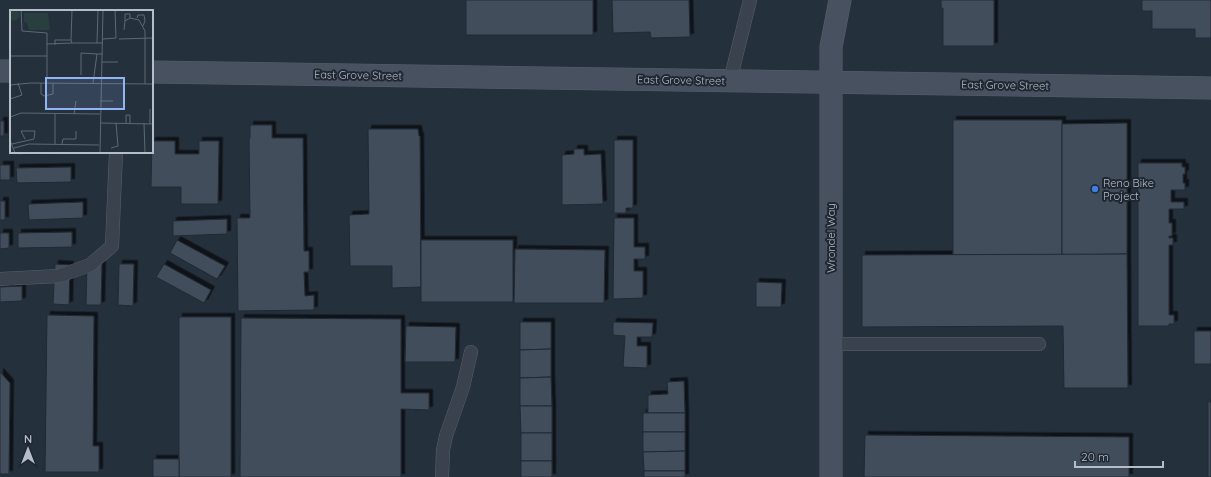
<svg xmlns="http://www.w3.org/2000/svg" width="1211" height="477" font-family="Quicksand,sans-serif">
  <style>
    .building { fill: #424e5c; stroke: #202934; filter: url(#shadow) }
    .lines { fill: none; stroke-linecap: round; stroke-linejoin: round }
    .lane-casing { stroke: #57606b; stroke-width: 14 }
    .secondary-casing { stroke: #57606b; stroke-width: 23 }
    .lane { stroke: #39424d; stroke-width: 13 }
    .secondary { stroke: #475160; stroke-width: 22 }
    .shop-dot { fill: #3f7fe0; stroke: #1e2732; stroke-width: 1.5 }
    .labels { text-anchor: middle; stroke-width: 4; stroke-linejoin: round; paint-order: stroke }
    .street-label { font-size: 11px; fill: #b5bdc8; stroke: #1e2732 }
    .poi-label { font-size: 11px; fill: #b5bdc8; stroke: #1e2732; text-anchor: start }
    .inset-road { fill: none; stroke: #5f6875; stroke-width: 1 }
    .view { fill: #8fb6f3; fill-opacity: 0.15; stroke: #8fb6f3; stroke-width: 2 }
    .inset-edge { fill: none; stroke: #b5bdc8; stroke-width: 2 }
  </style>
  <defs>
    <filter id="shadow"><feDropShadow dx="3.5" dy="-3.5" stdDeviation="0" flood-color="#0009"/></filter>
  </defs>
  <rect width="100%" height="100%" fill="#25303d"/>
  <g class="building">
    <rect x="466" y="0" width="127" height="35"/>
    <polygon points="612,0 689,0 690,37 651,38 650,32 613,33"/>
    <polygon points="941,0 994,0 994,46 943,46 943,8 941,8"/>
    <polygon points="1142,0 1211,0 1211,38 1195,38 1195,29 1152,29 1152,11 1142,11"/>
    <rect x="953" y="120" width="109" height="135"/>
    <rect x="0" y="121" width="4" height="15"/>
    <polygon points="1127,123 1127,254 1062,255 1062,124"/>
    <polygon points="250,125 272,125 272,138 303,138 304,251 309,251 309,272 304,272 305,296 314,295 314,310 238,311 237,218 250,218 249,138 250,138"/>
    <polygon points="368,129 418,129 419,136 420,136 421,287 392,288 392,266 350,266 349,215 369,214"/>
    <polygon points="614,140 633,140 633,208 626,208 626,213 614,213"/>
    <polygon points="152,141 175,141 175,154 199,154 199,141 219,141 218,204 181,204 181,187 151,187"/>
    <polygon points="574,149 584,149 584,155 601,154 603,204 562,205 562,155 574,154"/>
    <polygon points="17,152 71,152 71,153 17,155"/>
    <polygon points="1138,163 1182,163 1182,167 1185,167 1185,174 1183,174 1183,183 1185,183 1185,190 1171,190 1171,202 1184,202 1184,209 1169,209 1169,223 1172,223 1172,236 1169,236 1169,238 1173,238 1173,245 1169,245 1169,315 1174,315 1174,324 1169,324 1169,326 1138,326"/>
    <rect x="0" y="165" width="10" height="15"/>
    <polygon points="71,167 71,182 17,183 16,168"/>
    <rect x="0" y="201" width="5" height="19"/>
    <polygon points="83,202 83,218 29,220 28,204"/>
    <polygon points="614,218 634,218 634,247 645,247 645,259 634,259 634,271 643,271 643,298 613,299"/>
    <polygon points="227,219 227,234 173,236 173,221"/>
    <polygon points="72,232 72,247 18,248 18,233"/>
    <polygon points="0,233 9,233 9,248 0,249"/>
    <polygon points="177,240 225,266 217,279 170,253"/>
    <rect x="421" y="240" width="92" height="62"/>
    <polygon points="515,249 605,250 604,303 514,303"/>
    <polygon points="1127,254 1128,388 1064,388 1063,326 862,327 862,255"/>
    <polygon points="87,263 102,264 101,305 86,305"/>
    <polygon points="55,264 70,265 69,305 53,304"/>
    <polygon points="119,264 134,264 133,306 118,305"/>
    <polygon points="164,264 211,290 204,303 156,277"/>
    <polygon points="756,282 782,283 781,307 756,307"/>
    <polygon points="22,286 22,301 0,302 0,287"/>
    <polygon points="47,315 94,316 93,446 99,446 99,472 45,472"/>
    <rect x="179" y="317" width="52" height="160"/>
    <polygon points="241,318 401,319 401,393 429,393 429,410 401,409 401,477 240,477"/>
    <polygon points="520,322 551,322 551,349 520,350"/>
    <polygon points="613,322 653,323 652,337 637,337 637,346 647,346 647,368 623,367 625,336 613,335"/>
    <polygon points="406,326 456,327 455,362 405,362"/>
    <rect x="1194" y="331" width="17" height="33"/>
    <polygon points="551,349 551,377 520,378 520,350"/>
    <polygon points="0,372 10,383 9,474 0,474"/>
    <polygon points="551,377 552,406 520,406 520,378"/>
    <polygon points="684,381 685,413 648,413 648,395 668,394 667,382"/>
    <rect x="1208" y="402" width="3" height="75"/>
    <polygon points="520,406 552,406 552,433 521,433"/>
    <rect x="643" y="413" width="42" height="19"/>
    <polygon points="643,432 685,432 685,451 643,452"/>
    <rect x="521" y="433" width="31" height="28"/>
    <polygon points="865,435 1129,437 1129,477 864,477"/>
    <polygon points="685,451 685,471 644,471 643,452"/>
    <rect x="153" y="459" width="26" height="18"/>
    <rect x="521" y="461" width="31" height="16"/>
    <rect x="644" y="471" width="41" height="6"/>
  </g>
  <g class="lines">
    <defs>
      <g id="lane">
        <polyline points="730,81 750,0"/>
        <polyline points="0,279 59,276 90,265 112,246 116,152"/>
        <polyline points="831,344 1039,344"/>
        <polyline points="442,477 443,450 446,436 463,387 471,352"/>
      </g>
      <g id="secondary">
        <polyline points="0,71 11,71"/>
        <polyline points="152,72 1211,88"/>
        <polyline points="831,477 831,47 840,0"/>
      </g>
    </defs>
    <use href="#lane" class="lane-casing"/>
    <use href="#secondary" class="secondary-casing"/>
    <use href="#lane" class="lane"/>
    <use href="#secondary" class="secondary"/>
  </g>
  <circle class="shop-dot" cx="1095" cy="189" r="4"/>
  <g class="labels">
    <g class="street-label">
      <text transform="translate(358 75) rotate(1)" y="4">East Grove Street</text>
      <text transform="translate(681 80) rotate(1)" y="4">East Grove Street</text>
      <text transform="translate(1005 85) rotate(1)" y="4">East Grove Street</text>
      <text transform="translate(831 238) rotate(-90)" y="4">Wrondel Way</text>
    </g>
    <g class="poi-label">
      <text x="1103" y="187">Reno Bike<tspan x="1103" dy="13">Project</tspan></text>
    </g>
  </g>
  <g transform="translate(10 10)">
    <rect width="143" height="143" fill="#25303d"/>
    <path d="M-1.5 5a5.5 5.5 0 1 1 11 0a5.5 5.5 0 1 1-11 0ZM14 3H38L40 20H19L17 13 14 12Z" fill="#283e3f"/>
    <path class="inset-road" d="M11 0 12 21 37 23V67M11 0H36M120 8 129 10 135 21V74M127 8 128 5H134L135 11 133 16M115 11V4H120V8M114 20 115 11 120 8M93 29 106 28 105 0M109 29 143 28M61 30 62 33H93M87 33 88 0M37 34 62 33M45 35V30H61L62 0M0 46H37M92 52H108M71 65V43L87 44M31 73V84L34 86 43 84V73M83 73 87 44H93M0 75 21 73 143 74M0 89 12 85 8 73M90 91H103M45 104V134M64 104 66 91M0 107 11 103 90 104M90 113 143 114M116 113V105H120V113M134 113 135 143M140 114V99M0 130 5 143M2 134 24 129 25 121H11L15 129M52 134 53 129H66V121M4 138 19 134 89 135M101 138 108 136 106 113M90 143 93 0"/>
    <path class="view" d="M36 68H114V99H36Z"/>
    <rect width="143" height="143" class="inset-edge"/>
  </g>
  <g transform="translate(28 449)" stroke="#1e2732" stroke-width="3" paint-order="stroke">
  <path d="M0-3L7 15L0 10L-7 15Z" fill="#b5bdc8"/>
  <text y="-6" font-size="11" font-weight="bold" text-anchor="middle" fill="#b5bdc8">N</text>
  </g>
  <path d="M1075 461v6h88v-6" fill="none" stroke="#b5bdc8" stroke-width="2"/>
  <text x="1081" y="461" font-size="12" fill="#b5bdc8" stroke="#1e2732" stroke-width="3" paint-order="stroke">20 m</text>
</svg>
